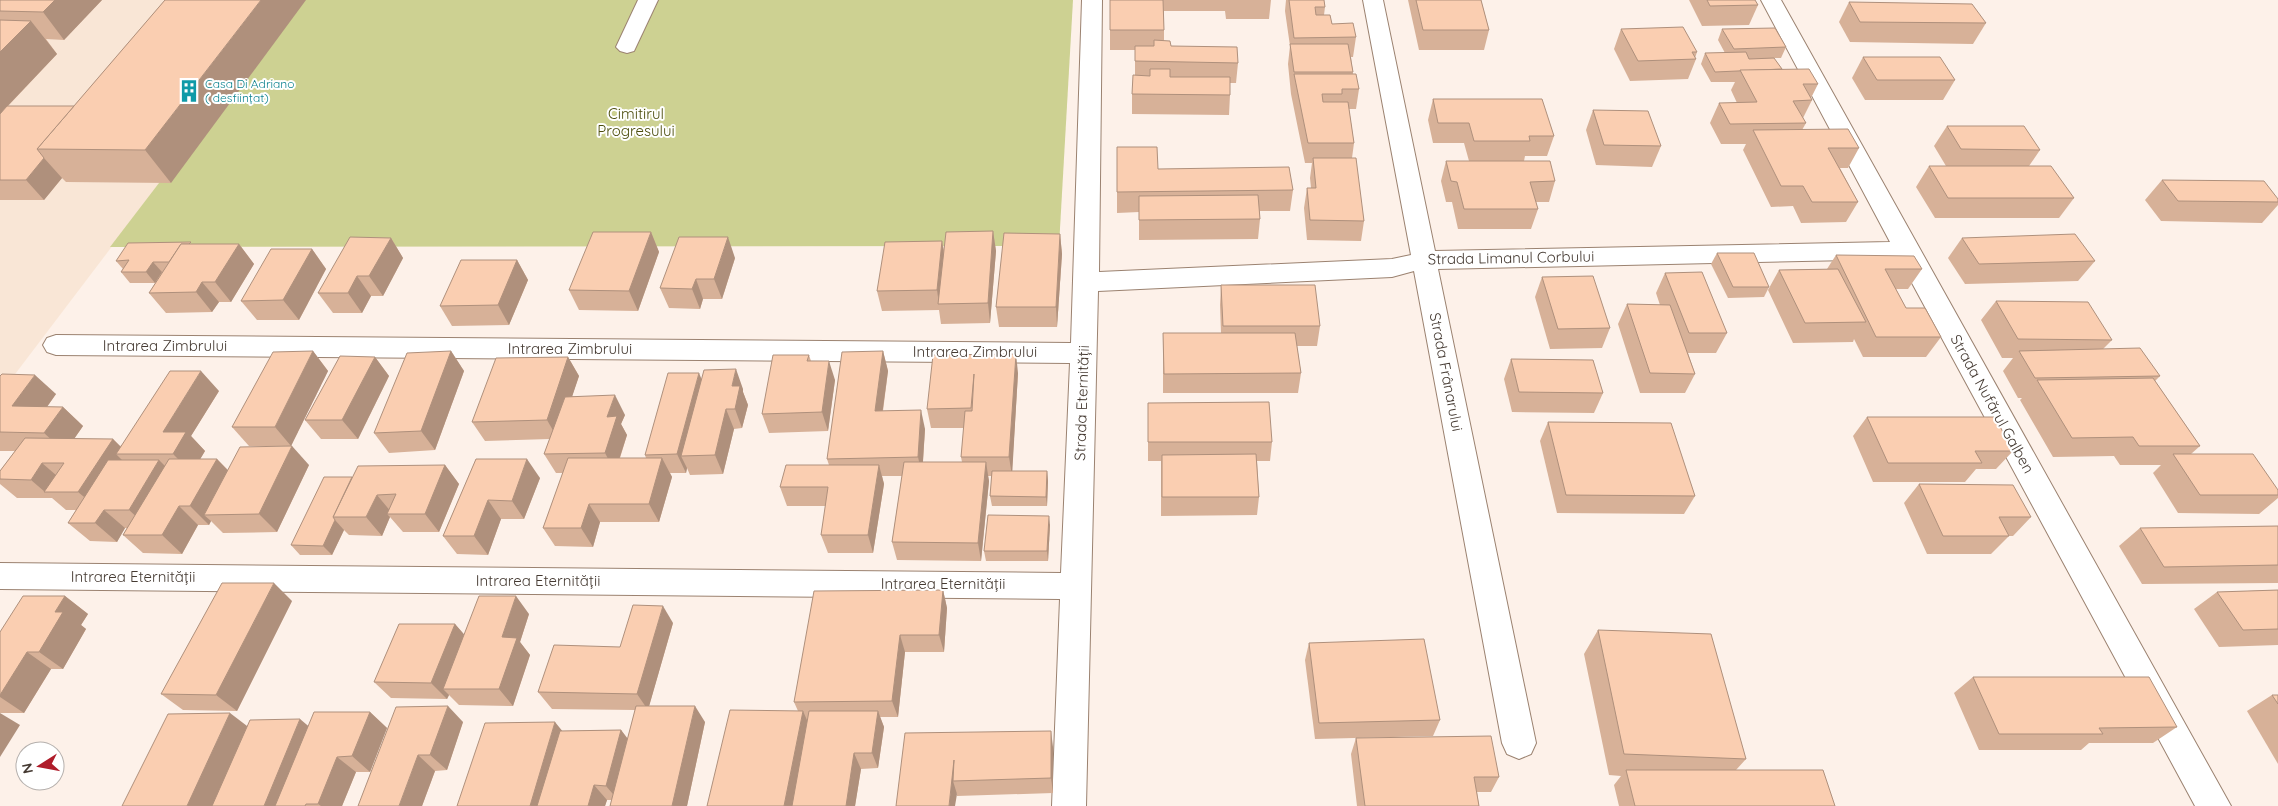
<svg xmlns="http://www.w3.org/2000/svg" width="2278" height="806" font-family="Quicksand,sans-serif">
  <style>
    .industrial { fill: #f9e6d6 }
    .green { fill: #cdd192 }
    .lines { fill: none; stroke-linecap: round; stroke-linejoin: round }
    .minor-casing { stroke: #9b8270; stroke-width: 2 }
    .minor { fill: #fff; fill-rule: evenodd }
    .wall { fill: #d7b198 }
    .shaded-wall { fill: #af907c }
    .building { fill: #faceb1; stroke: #af907c }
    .labels { text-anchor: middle; stroke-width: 4; stroke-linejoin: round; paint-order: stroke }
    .far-culture-label { font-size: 12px; fill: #0d838f; stroke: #fff; text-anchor: start }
    .park-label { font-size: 15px; fill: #4c4d0d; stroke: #fff }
    .street-label { font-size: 15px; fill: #453a32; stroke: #fff }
  </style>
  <rect width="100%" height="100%" fill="#fdf1e9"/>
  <polygon class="industrial" points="0,0 299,0 0,394"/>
  <polygon class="green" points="299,0 1073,0 1059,246 110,247"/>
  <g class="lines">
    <defs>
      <g id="minor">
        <polygon points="638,0 658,0 634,51 627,53 620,51 616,47"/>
        <polygon points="1082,0 1102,0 1099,272 1392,259 1411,255 1363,0 1383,0 1435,251 1890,242 1761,0 1781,0 2231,806 2195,806 1899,259 1438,269 1536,743 1531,754 1519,759 1507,754 1502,743 1414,271 1392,277 1098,291 1086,806 1052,806 1060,599 0,589 0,563 1061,573 1070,363 56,355 47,352 43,345 47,338 56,335 1071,343"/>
      </g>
    </defs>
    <use href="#minor" class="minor-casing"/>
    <use href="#minor" class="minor"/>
  </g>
  <g class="wall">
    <polygon points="0,0 102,0 64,40 46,39 57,54 8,106 74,106 165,0 171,183 66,182 62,178 44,200 0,200"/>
    <polygon points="1110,0 1271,0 1269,19 1226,19 1225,11 1164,11 1164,41 1171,46 1238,63 1236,83 1230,83 1230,95 1229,115 1132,114 1132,94 1135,75 1135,50 1110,50"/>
    <polygon points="1286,0 1324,0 1325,7 1324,15 1332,24 1356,37 1353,57 1351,57 1353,74 1359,89 1356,109 1349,109 1354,143 1352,158 1364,221 1361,241 1307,240 1304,208 1307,188 1311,188 1310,178 1312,163 1305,163 1291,94 1288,64 1290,46 1285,11"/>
    <polygon points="1408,0 1481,0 1489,30 1484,50 1419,50"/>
    <polygon points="1689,0 1755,0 1758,5 1749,25 1702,26"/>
    <polygon points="1849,2 1986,23 1973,44 1850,42 1839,22"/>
    <polygon points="1621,29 1697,52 1695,58 1696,59 1688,79 1630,81 1614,49"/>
    <polygon points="1722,29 1786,47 1781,58 1774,58 1782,69 1818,84 1811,98 1812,100 1803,118 1806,123 1802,130 1859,148 1848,168 1840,168 1858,202 1846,222 1801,223 1793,206 1771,207 1743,150 1746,144 1721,144 1710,123 1719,103 1737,103 1731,90 1735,82 1711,82 1701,64 1705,53 1725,53 1718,40"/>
    <polygon points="1863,57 1955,80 1943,100 1865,100 1852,78"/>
    <polygon points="1433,99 1554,136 1547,156 1525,156 1524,161 1469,161 1464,143 1433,143 1428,120"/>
    <polygon points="1593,110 1661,146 1652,167 1596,165 1586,130"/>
    <polygon points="1947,126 2040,150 2029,166 2074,198 2059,218 1935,218 1916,187 1929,166 1946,166 1934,146"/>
    <polygon points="1117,147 1158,169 1293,190 1290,211 1260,211 1260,219 1258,239 1139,240 1139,212 1117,213"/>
    <polygon points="1446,161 1555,181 1549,202 1536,202 1538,209 1531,229 1458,229 1452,202 1446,202 1441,181"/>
    <polygon points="2162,180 2278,199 2278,205 2262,223 2161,221 2145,200"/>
    <polygon points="993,231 996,251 990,323 941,324 939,310 882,311 877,291 942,241 944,250"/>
    <polygon points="651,232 659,252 638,311 579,310 569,290"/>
    <polygon points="1060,234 1062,254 1057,327 999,327 996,307"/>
    <polygon points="391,238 403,258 383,296 371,296 362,313 333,313 318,293"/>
    <polygon points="1962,238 2095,261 2078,281 1965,284 1948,258"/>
    <polygon points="193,244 239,244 254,264 231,302 219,302 212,312 166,313 149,293 162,272 155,283 130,283 121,272 123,269 116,261"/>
    <polygon points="312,249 326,269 299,320 257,320 241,301"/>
    <polygon points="1717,253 1769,287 1764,297 1728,298 1711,264"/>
    <polygon points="1836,255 1922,269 1908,289 1896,289 1906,308 1941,337 1926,357 1863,357 1854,339 1853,342 1793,343 1768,290 1779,270 1827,269"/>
    <polygon points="735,258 722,299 703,299 700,309 669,308 660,288"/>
    <polygon points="517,260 528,280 509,325 452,326 440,306"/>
    <polygon points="1665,273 1727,333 1716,353 1688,353 1695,374 1685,393 1640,393 1618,324 1627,304 1660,305 1656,293"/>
    <polygon points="1542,277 1610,328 1602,348 1550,349 1535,297"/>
    <polygon points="1221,285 1320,326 1317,346 1297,346 1301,373 1298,393 1163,393 1163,333 1221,333 1220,305"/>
    <polygon points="1996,301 2112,340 2103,349 2160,376 2155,381 2200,446 2191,454 2278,490 2278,498 2259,514 2178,513 2153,473 2161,465 2120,465 2114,456 2053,457 2020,400 2022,398 2018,398 2003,371 2013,358 2002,358 1981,320"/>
    <polygon points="313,351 328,371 291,446 249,446 232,427"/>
    <polygon points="451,351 464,371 435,450 389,453 374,433"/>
    <polygon points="883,351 888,371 883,411 925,429 923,462 962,462 961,457 964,428 931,428 927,409 1018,373 1012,471 1047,471 1048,481 1047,506 992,506 990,496 992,476 988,476 989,481 981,561 897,560 892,542 902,476 882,476 884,484 873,553 828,553 821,535 826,506 787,506 780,487 829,465 827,459"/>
    <polygon points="809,355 811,361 835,380 828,431 769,433 762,414"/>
    <polygon points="375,357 389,376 358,439 321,439 305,420"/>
    <polygon points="568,357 579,376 572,396 625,415 621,424 627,435 620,458 646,458 645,455 702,380 743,389 743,392 748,405 742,428 734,429 723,474 690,475 687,468 686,473 670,473 672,477 659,522 600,522 593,547 555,546 543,528 563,473 556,473 544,454 550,439 485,441 472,422"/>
    <polygon points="1511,359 1603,393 1594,413 1512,412 1504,379"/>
    <polygon points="0,376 56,394 47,407 63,407 83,426 74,439 113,439 120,446 219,391 191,436 205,451 200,459 217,459 228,470 309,465 277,532 223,533 211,521 209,525 198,525 182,554 143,553 123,535 127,528 125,528 117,542 90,541 68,523 76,510 66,510 52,498 17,498 0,484 0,471 15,451 0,451"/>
    <polygon points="1148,403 1272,442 1270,461 1257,461 1259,497 1257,515 1161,516 1161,461 1148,461"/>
    <polygon points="1867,417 2013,451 1996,469 1976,469 1965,482 1873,482 1853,436"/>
    <polygon points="1548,422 1695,496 1684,514 1557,513 1540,441"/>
    <polygon points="476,459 540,478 524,519 501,519 488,555 457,554 443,536"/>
    <polygon points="445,465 459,484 439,532 403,532 390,517 382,536 349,535 344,530 332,555 300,555 291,545 352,477"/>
    <polygon points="1919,484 2031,517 2013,536 2009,536 1991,554 1927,554 1904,503"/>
    <polygon points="1050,525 1048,561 986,561 984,551"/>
    <polygon points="2278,526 2278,583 2142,584 2119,546 2140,528"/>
    <polygon points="943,590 947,608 944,652 905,652 898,717 880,717 884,727 878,768 861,769 855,806 707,806 798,711 794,702"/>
    <polygon points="2278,590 2278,645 2219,647 2194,609 2217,592"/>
    <polygon points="65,596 88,614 81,625 86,629 63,669 51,669 24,713 0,713 0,632"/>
    <polygon points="292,601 237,711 183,710 161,694"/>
    <polygon points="529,614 520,642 530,655 513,706 459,705 449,695 447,699 391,698 374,682 455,624 464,635"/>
    <polygon points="673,623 649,706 705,722 687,806 610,806 612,800 607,800 605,806 457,806 562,731 621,730 628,739 635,710 552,709 538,692 620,647"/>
    <polygon points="1598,630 1746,759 1736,770 1835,806 1619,806 1614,785 1621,776 1609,775 1584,654"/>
    <polygon points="1309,643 1440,720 1433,736 1315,739 1305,660"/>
    <polygon points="1973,677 2177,727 2153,743 2089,743 2081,750 1979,750 1954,693"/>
    <polygon points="2272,695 2278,695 2278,764 2247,711"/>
    <polygon points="396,707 463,722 447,770 435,771 422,806"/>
    <polygon points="370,712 387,728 370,772 356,772 342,806 122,806 247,726 308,726"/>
    <polygon points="905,733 1053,747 1053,793 957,796 957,794"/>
    <polygon points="1356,738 1499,777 1491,792 1477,792 1479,806 1357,806 1351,754"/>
  </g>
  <g class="shaded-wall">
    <polygon points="55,0 102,0 64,40 43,12"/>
    <polygon points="261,0 306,0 171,183 145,150"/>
    <polygon points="31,21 57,54 0,114 0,52"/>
    <polygon points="44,158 62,178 44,200 26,180"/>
    <polygon points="993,231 996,251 990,323 988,303"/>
    <polygon points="651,232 659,252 638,311 629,291"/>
    <polygon points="1060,234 1062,254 1057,327 1056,307"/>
    <polygon points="728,237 735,258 722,299 714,279"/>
    <polygon points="391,238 403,258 383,296 369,276"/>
    <polygon points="942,241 945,261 939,304 937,290"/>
    <polygon points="239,244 254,264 231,302 215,282"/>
    <polygon points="312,249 326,269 299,320 283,300"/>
    <polygon points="517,260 528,280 509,325 498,305"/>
    <polygon points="153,262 162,272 155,283 146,272"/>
    <polygon points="357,276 371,296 362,313 348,293"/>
    <polygon points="696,279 703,299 700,309 692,289"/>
    <polygon points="202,282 219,302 212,312 196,292"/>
    <polygon points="313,351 328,371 291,446 275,427"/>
    <polygon points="451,351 464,371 435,450 421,431"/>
    <polygon points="883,351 888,371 880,430 875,411"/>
    <polygon points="1016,354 1018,373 1012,476 1009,457"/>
    <polygon points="375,357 389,376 358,439 342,420"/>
    <polygon points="568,357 579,376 558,439 547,420"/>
    <polygon points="829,361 835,380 828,431 822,412"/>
    <polygon points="736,369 743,389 743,392 748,405 742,428 735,409 732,386"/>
    <polygon points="201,371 219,391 191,436 205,451 192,473 173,454 163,432"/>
    <polygon points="699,373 707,392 681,456 687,468 686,473 677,454"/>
    <polygon points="35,375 56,394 34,425 12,406"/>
    <polygon points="615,395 625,415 621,424 627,435 615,472 605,453 607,417"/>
    <polygon points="63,407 83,426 65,452 44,433"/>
    <polygon points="726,409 734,429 723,474 715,455"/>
    <polygon points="921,410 925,429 922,475 918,457"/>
    <polygon points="113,439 128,454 116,454 128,466 100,510 78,492"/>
    <polygon points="292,446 309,465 277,532 259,514"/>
    <polygon points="662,458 672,477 659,522 649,504"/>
    <polygon points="217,459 235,478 204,515 211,521 209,525 190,506"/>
    <polygon points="527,459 540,478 524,519 512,501"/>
    <polygon points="159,460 178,479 149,528 129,510"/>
    <polygon points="986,462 989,481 981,561 978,543"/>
    <polygon points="42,463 64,482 45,492 31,480"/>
    <polygon points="445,465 459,484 439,532 425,514"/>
    <polygon points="879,465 884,484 873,553 868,535"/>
    <polygon points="1047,471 1048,481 1047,506 1046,497"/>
    <polygon points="377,495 392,513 387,514 390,517 382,536 366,517"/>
    <polygon points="488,500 501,519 488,555 474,536"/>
    <polygon points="589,504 600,522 593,547 581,528"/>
    <polygon points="179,506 198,525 182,554 162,535"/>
    <polygon points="104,510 125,528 117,542 95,523"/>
    <polygon points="1049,516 1050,525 1048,561 1047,551"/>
    <polygon points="335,520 344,530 332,555 323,546"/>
    <polygon points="274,583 292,601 237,711 216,695"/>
    <polygon points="943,590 947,608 944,652 939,635"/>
    <polygon points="65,596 88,614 81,625 86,629 63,669 39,652 55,612"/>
    <polygon points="516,596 529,614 520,642 530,655 513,706 499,689 502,637"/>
    <polygon points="663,606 673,623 648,710 637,694"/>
    <polygon points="455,624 470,641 443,689 449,695 447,699 431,683"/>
    <polygon points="900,635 905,652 898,717 892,701"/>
    <polygon points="27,652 51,669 24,713 0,697 0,695"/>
    <polygon points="448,706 463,722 447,770 430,755"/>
    <polygon points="695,706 705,722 687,806 672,806"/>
    <polygon points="803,711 810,727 796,806 784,806"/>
    <polygon points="878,711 884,727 878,768 872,753"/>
    <polygon points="370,712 387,728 370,772 352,756"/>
    <polygon points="0,713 20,725 0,757"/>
    <polygon points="230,713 251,729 217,806 187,806"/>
    <polygon points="300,719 319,735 291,806 264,806"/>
    <polygon points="555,722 568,738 549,806 530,806"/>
    <polygon points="621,730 633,746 619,801 606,786"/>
    <polygon points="1051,731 1053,747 1053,793 1051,778"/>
    <polygon points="854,753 861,769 855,806 846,806"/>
    <polygon points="418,755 435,771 422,806 399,806"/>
    <polygon points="337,757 356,772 342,806 321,806 318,804"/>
    <polygon points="954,760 953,781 957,794 955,806 949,806"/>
    <polygon points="594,785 607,800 605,806 588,806"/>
  </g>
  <g class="building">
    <polygon points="0,0 55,0 43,12 0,11"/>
    <polygon points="165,0 261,0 145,150 37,149"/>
    <polygon points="1110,0 1163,0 1164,30 1110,30"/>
    <polygon points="1289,0 1324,0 1325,7 1315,7 1316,15 1330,15 1332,24 1353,23 1356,37 1294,38"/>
    <polygon points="1416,0 1481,0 1489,30 1423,30"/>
    <polygon points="1707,0 1755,0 1758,5 1710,6"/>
    <polygon points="1849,2 1972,4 1986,23 1860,22"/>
    <polygon points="0,20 31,21 0,52"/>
    <polygon points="1683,27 1697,52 1692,52 1696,59 1638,61 1621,29"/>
    <polygon points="1775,28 1786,47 1734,49 1722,29"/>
    <polygon points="1154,40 1170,41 1171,46 1237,47 1238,63 1135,61 1135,46 1154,46"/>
    <polygon points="1290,44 1348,44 1353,72 1294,72"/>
    <polygon points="1746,52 1749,59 1774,58 1782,69 1715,72 1705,53"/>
    <polygon points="1863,57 1940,57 1955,80 1877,80"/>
    <polygon points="1150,69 1170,69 1170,77 1230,77 1230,95 1132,94 1133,75 1150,76"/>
    <polygon points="1809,69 1818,84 1803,84 1812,100 1793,101 1806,123 1730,124 1719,103 1757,102 1740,70"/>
    <polygon points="1294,74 1356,74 1359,89 1342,89 1342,94 1322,94 1323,102 1348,102 1354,143 1308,143"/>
    <polygon points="1433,99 1542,99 1554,136 1529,136 1530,141 1474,141 1469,123 1438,123"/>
    <polygon points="7,106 74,106 37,149 44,158 26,180 0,180 0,114"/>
    <polygon points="1593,110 1648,111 1661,146 1604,145"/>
    <polygon points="1947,126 2024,126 2040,150 1961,149"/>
    <polygon points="1848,129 1859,148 1828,148 1858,202 1812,202 1803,186 1781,186 1753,130"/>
    <polygon points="1117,147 1157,147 1158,169 1289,167 1293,190 1117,192"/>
    <polygon points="1313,158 1356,158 1364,221 1310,220 1307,188 1316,188"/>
    <polygon points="1446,161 1550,161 1555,181 1530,182 1538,209 1464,209 1457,182 1451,181"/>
    <polygon points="1929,166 2051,166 2074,198 1948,198"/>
    <polygon points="2162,180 2264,181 2278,199 2278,202 2178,201"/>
    <polygon points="1258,195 1260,219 1139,220 1139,196"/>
    <polygon points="993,231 988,303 938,304 946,232"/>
    <polygon points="593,232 651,232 629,291 569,290"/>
    <polygon points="1004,233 1060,234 1056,307 996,307"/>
    <polygon points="2075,234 2095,261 1979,264 1962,238"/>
    <polygon points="350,237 391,238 369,276 357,276 348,293 318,293"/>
    <polygon points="679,237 728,237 714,279 696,279 692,289 660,288"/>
    <polygon points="942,241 937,290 877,291 885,242"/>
    <polygon points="191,242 189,244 181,244 169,262 153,262 146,272 121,272 129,260 116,261 128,243"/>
    <polygon points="181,244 239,244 215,282 202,282 196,292 149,293"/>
    <polygon points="271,249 312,249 283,300 241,301"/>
    <polygon points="1717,253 1754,253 1769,287 1733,287"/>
    <polygon points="1836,255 1914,256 1922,269 1885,269 1906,308 1925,308 1941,337 1876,337"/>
    <polygon points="461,260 517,260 498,305 440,306"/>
    <polygon points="1838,269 1866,322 1805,323 1779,270"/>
    <polygon points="1702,272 1727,333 1689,333 1665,273"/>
    <polygon points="1593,276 1610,328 1558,329 1542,277"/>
    <polygon points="1221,285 1315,285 1320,326 1223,326"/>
    <polygon points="1996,301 2088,302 2112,340 2018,339"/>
    <polygon points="1627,304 1670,305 1695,374 1650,373"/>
    <polygon points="1163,333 1295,333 1301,373 1164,374"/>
    <polygon points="2140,348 2160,376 2035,378 2019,351"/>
    <polygon points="313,351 275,427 232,427 273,352"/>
    <polygon points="451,351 421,431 374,433 407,353"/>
    <polygon points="883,351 875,411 921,410 918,457 827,459 842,352"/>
    <polygon points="1016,354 1009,457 961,457 965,411 972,411 974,374 971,408 927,409 933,355"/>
    <polygon points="773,355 809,355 807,361 829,361 822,412 762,414"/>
    <polygon points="340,356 375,357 342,420 305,420"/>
    <polygon points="568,357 547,420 472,422 496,358"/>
    <polygon points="1511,359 1593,360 1603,393 1519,392"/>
    <polygon points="736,369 732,386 740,386 735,409 726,409 715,455 681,456 704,370"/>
    <polygon points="170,371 201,371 163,432 186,432 173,454 116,454"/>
    <polygon points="668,373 699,373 677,454 645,455"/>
    <polygon points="2,374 35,375 12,406 63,407 44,433 0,432 0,376"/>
    <polygon points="2153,378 2200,446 2139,446 2133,437 2072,438 2037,380"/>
    <polygon points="615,395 607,417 617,416 605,453 544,454 565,397"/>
    <polygon points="1269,402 1272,442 1148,442 1148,403"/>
    <polygon points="1867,417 1995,417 2013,451 1975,451 1982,463 1888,463"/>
    <polygon points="1548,422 1671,423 1695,496 1566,495"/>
    <polygon points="25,438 113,439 78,492 44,492 64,463 42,463 31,480 0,479 0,471"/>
    <polygon points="292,446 259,514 204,515 240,447"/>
    <polygon points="1256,454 1259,497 1162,497 1162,455"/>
    <polygon points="2173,454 2253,454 2278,490 2278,495 2200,495"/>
    <polygon points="568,458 662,458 649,504 589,504 581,528 543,528"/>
    <polygon points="169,459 217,459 190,506 179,506 162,535 123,535"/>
    <polygon points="476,459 527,459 512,501 488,500 474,536 443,536"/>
    <polygon points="108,460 159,460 129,510 104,510 95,523 68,523"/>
    <polygon points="904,462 986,462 978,543 892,542"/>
    <polygon points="445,465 425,514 387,514 396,494 377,495 366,517 333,517 358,466"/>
    <polygon points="786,465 879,465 868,535 821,535 828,487 780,487"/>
    <polygon points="992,471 1047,471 1046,497 990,496"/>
    <polygon points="324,477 352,477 333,517 335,520 323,546 291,545"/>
    <polygon points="1919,484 2013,485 2031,517 1999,517 2009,536 1943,536"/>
    <polygon points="988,515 1049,516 1047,551 984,551"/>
    <polygon points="2278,526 2278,565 2164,567 2140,528"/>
    <polygon points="222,583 274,583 216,695 161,694"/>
    <polygon points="943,590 939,635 900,635 892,701 794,702 814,591"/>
    <polygon points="2278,590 2278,629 2243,630 2217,592"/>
    <polygon points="23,596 65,596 55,612 63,612 39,652 27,652 0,695 0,632"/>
    <polygon points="479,596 516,596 502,637 517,638 499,689 443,689"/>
    <polygon points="633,605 663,606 637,694 538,692 554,645 620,647"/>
    <polygon points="399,624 455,624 431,683 374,682"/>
    <polygon points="1598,630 1711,634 1746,759 1624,754"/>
    <polygon points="1424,639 1440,720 1319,723 1309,643"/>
    <polygon points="1973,677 2149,677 2177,727 2099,728 2103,734 1999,734"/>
    <polygon points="2272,695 2278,695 2278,704"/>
    <polygon points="448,706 430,755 418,755 399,806 358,806 396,707"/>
    <polygon points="636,706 695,706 672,806 610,806"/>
    <polygon points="730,710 803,711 784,806 707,806"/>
    <polygon points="809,711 878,711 872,753 854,753 846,806 792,806"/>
    <polygon points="314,712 370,712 352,756 337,757 318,804 306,804 305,806 275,806"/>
    <polygon points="230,713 187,806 122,806 168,714"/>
    <polygon points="300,719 264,806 212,806 250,720"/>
    <polygon points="555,722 530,806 457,806 485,723"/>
    <polygon points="621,730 606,786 594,785 588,806 537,806 560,731"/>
    <polygon points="1051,731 1051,778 953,781 954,760 949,806 896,806 905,733"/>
    <polygon points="1491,736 1499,777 1474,777 1479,806 1365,806 1356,738"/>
    <polygon points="1626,770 1823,770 1835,806 1635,806"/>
  </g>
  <defs>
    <symbol id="building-bare" viewBox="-9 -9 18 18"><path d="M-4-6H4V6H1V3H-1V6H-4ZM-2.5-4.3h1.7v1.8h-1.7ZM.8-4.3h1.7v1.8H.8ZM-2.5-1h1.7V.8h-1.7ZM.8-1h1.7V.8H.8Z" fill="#0f9aa8" stroke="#fff" stroke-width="2.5" paint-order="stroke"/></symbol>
  </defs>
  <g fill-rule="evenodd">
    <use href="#building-bare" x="173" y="75" width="32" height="32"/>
  </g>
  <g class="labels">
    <g class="far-culture-label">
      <text x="205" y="88">Casa Di Adriano<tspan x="205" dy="14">( desființat)</tspan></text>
    </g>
    <g class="park-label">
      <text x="636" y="119">Cimitirul<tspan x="636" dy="17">Progresului</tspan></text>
    </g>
    <g class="street-label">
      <text transform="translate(1511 258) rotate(-1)" y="5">Strada Limanul Corbului</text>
      <text x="165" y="351">Intrarea Zimbrului</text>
      <text x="570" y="354">Intrarea Zimbrului</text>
      <text x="975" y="357">Intrarea Zimbrului</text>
      <text transform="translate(1446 372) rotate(79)" y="5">Strada Frânarului</text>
      <text transform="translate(1082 403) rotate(-88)" y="5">Strada Eternității</text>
      <text transform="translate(1992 404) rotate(61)" y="5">Strada Nufărul Galben</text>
      <text x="133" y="582">Intrarea Eternității</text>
      <text x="538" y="586">Intrarea Eternității</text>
      <text x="943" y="589">Intrarea Eternității</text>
    </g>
  </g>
  <g transform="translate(40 766) rotate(259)"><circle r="24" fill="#ffffff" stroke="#b5b0ad"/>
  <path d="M0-4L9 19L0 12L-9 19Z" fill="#af1c2a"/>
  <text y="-8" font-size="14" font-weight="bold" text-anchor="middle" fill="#453a32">N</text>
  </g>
</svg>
